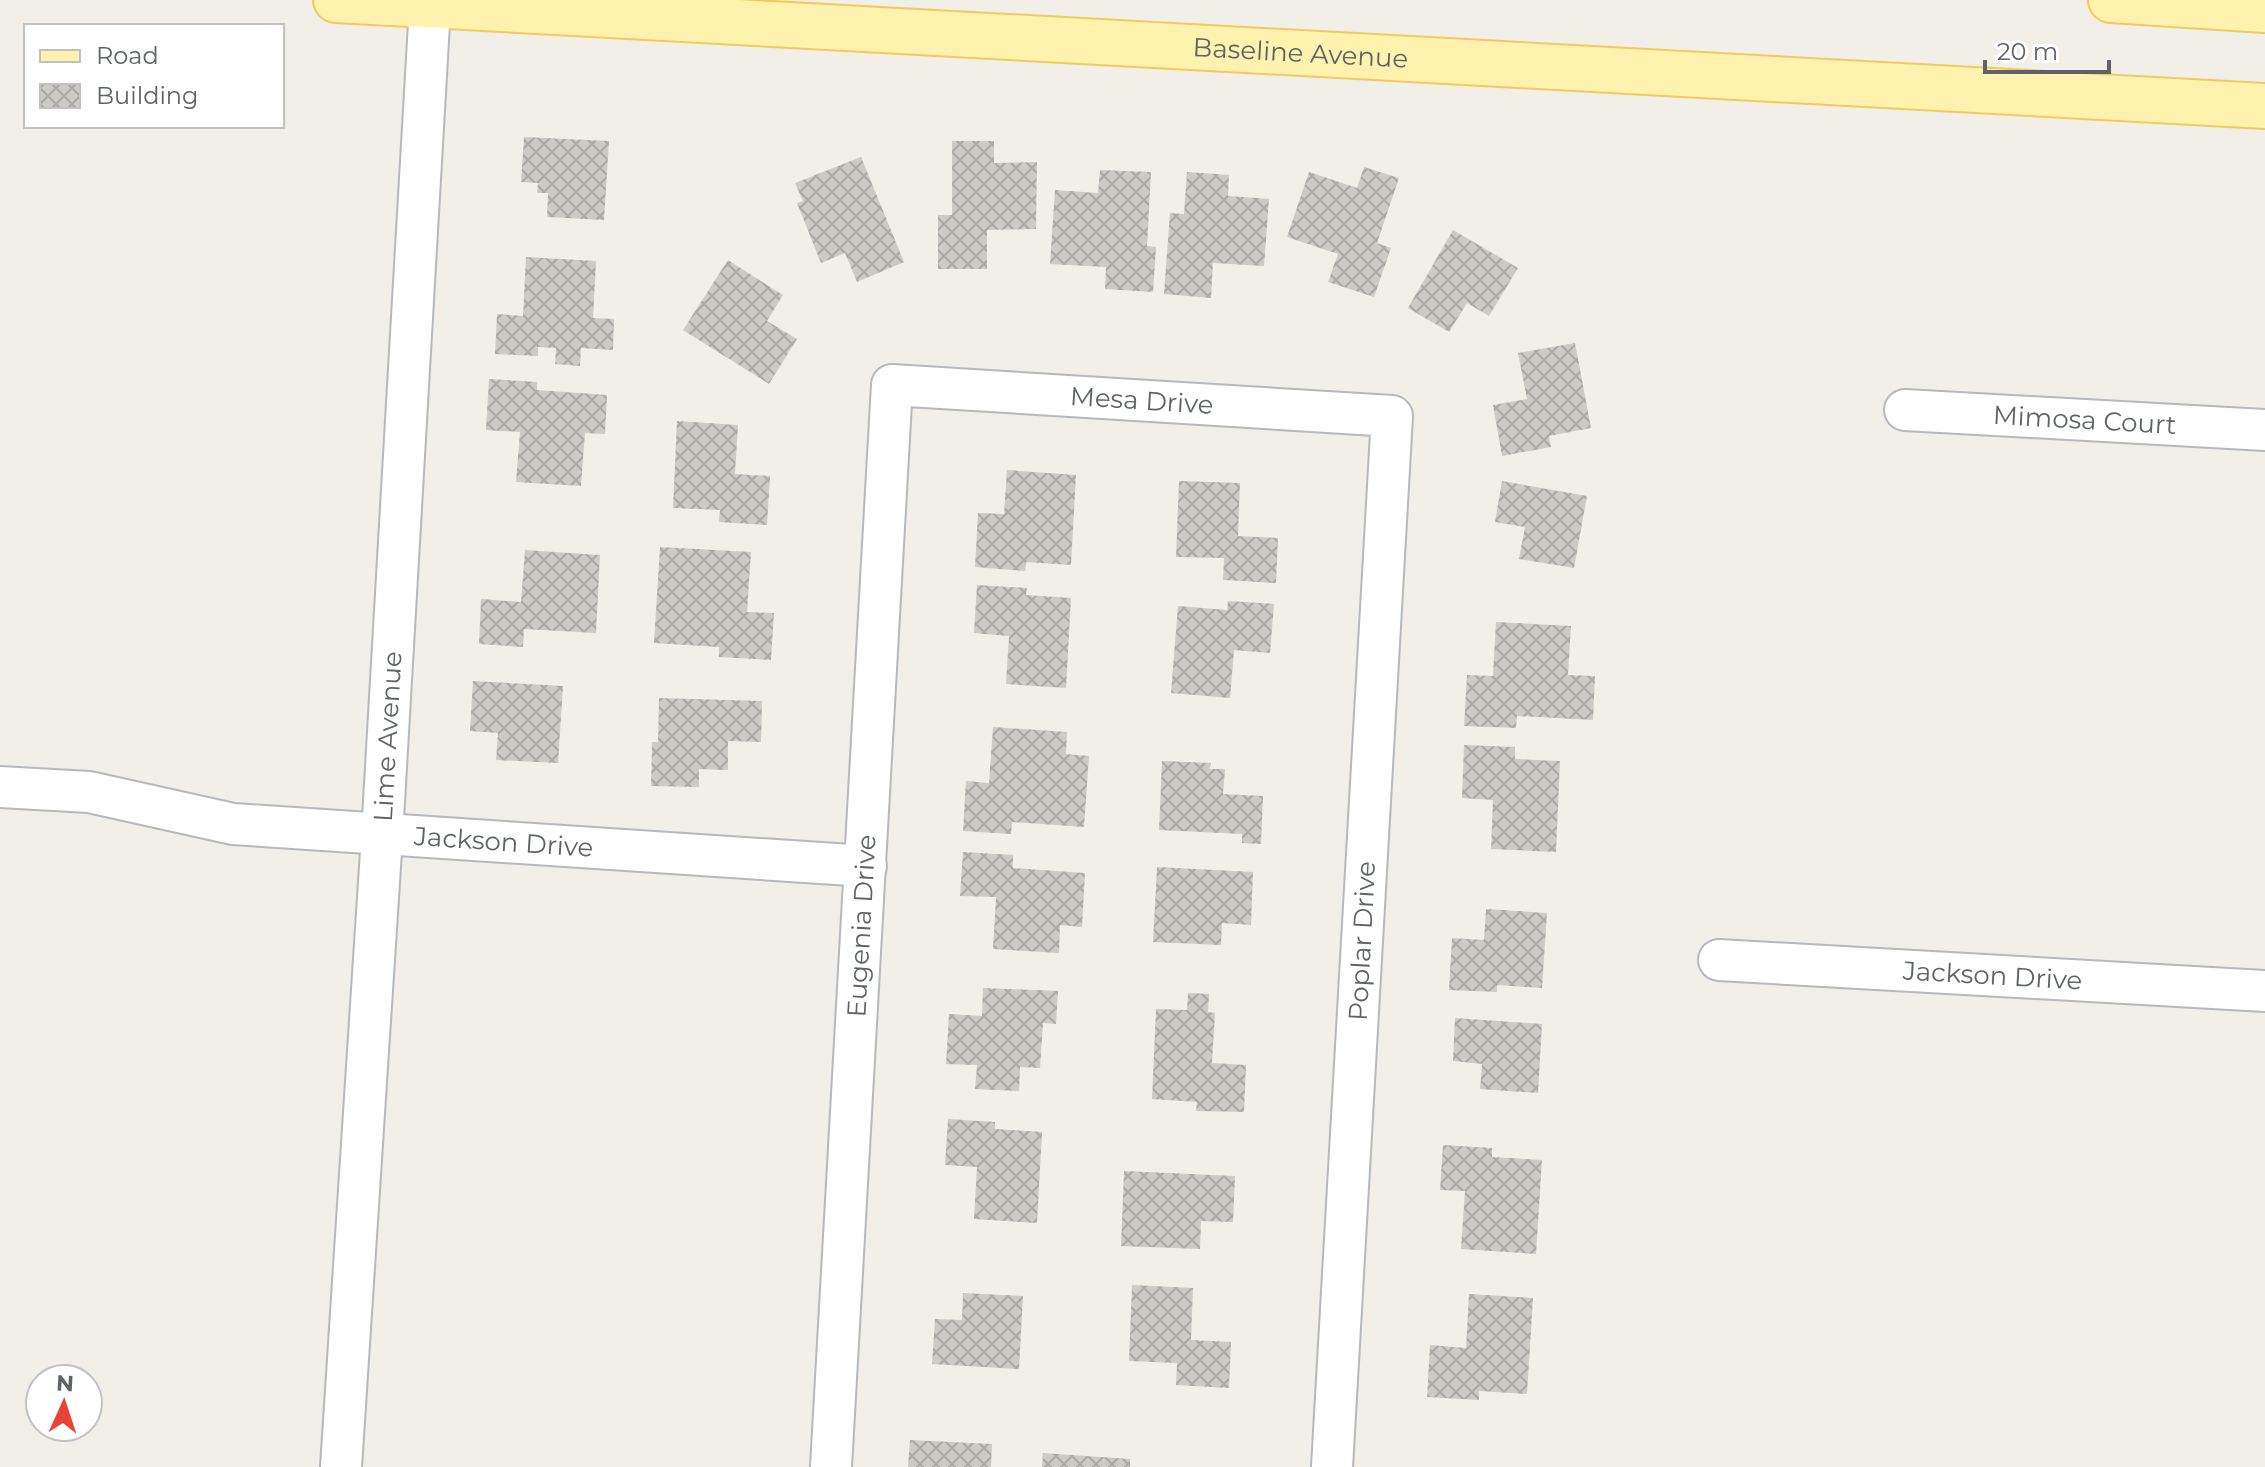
<svg xmlns="http://www.w3.org/2000/svg" width="2265" height="1467" font-family="Montserrat,sans-serif">
  <style>
    .building { fill: url(#building-cross-hatch) }
    .lines { fill: none; stroke-linecap: round; stroke-linejoin: round }
    .minor-casing { stroke: #b5b8bc; stroke-width: 44 }
    .primary-casing { stroke: #f2c960; stroke-width: 48 }
    .minor { stroke: #fff; stroke-width: 40 }
    .primary { stroke: #fff2af; stroke-width: 44 }
    .labels { text-anchor: middle; stroke-width: 6; stroke-linejoin: round; paint-order: stroke }
    .street-label { font-size: 26px; fill: #5f6368; stroke: #fff }
  </style>
  <defs>
    <pattern id="building-cross-hatch" width="8" height="8" patternUnits="userSpaceOnUse" patternTransform="scale(2)"><rect width="8" height="8" fill="#cccac5"/><path d="M0 0l8 8M0 8l8-8" fill="none" stroke="#a9a8a4"/></pattern>
  </defs>
  <rect width="100%" height="100%" fill="#f1efe8"/>
  <g class="building">
    <polygon points="524,137 609,141 604,220 547,217 548,193 537,193 538,183 521,182"/>
    <polygon points="952,141 994,141 994,163 1037,162 1036,229 987,230 987,269 938,269 938,215 952,215"/>
    <polygon points="861,157 904,262 857,282 845,253 821,263 797,203 803,201 795,183"/>
    <polygon points="1364,167 1399,178 1377,243 1391,248 1374,297 1328,282 1338,254 1287,237 1309,172 1357,188"/>
    <polygon points="1100,170 1151,172 1147,246 1156,247 1153,292 1105,289 1106,267 1050,264 1055,190 1098,193"/>
    <polygon points="1187,172 1229,175 1228,196 1269,199 1264,266 1213,263 1211,298 1164,294 1170,213 1184,214"/>
    <polygon points="1453,230 1518,268 1489,316 1467,303 1449,332 1408,308"/>
    <polygon points="526,257 596,261 593,318 614,319 613,350 581,348 580,366 555,364 556,348 538,347 538,356 495,354 497,314 523,316"/>
    <polygon points="728,260 783,295 767,321 797,339 769,384 683,330"/>
    <polygon points="1575,343 1591,428 1549,436 1551,447 1502,456 1493,405 1527,399 1518,353"/>
    <polygon points="489,379 537,382 537,390 607,395 605,434 585,433 581,486 516,482 520,432 486,430"/>
    <polygon points="677,421 738,425 735,474 770,476 767,525 719,522 720,510 673,508"/>
    <polygon points="1007,470 1076,475 1071,565 1026,562 1025,571 975,567 978,513 1004,514"/>
    <polygon points="1179,481 1240,483 1238,536 1278,538 1276,583 1223,580 1224,558 1176,557"/>
    <polygon points="1502,481 1587,496 1574,568 1519,559 1525,527 1495,522"/>
    <polygon points="660,547 751,552 747,612 774,613 771,660 719,657 719,647 654,643"/>
    <polygon points="525,550 600,555 596,633 524,629 523,647 479,644 481,599 521,602"/>
    <polygon points="977,585 1027,588 1026,595 1071,598 1066,688 1006,684 1009,636 974,633"/>
    <polygon points="1228,601 1274,604 1270,653 1234,650 1230,698 1171,693 1178,606 1227,610"/>
    <polygon points="1496,622 1571,626 1568,675 1595,676 1593,720 1517,716 1516,728 1464,726 1467,675 1493,676"/>
    <polygon points="473,681 563,686 558,763 496,760 498,733 470,731"/>
    <polygon points="659,698 762,701 761,742 728,741 728,770 699,769 699,787 651,786 652,742 658,742"/>
    <polygon points="993,727 1067,732 1066,754 1089,756 1084,827 1012,822 1011,834 963,831 966,781 989,783"/>
    <polygon points="1464,745 1515,747 1515,759 1560,761 1556,852 1491,849 1493,800 1462,798"/>
    <polygon points="1162,761 1211,763 1210,769 1225,769 1223,794 1263,796 1261,844 1242,843 1242,834 1159,830"/>
    <polygon points="963,852 1013,855 1013,868 1085,873 1082,927 1060,925 1059,953 993,949 996,897 960,896"/>
    <polygon points="1157,867 1253,872 1251,925 1222,923 1221,945 1153,942"/>
    <polygon points="1486,909 1547,913 1542,988 1497,985 1497,992 1449,990 1452,938 1484,940"/>
    <polygon points="983,988 1058,991 1056,1024 1043,1023 1040,1068 1020,1067 1019,1091 975,1089 977,1065 946,1064 949,1014 982,1016"/>
    <polygon points="1188,993 1209,994 1208,1012 1215,1013 1212,1063 1246,1065 1244,1112 1196,1111 1197,1102 1152,1099 1156,1009 1187,1010"/>
    <polygon points="1455,1018 1542,1024 1538,1093 1480,1089 1482,1064 1453,1061"/>
    <polygon points="948,1119 995,1122 995,1129 1042,1132 1037,1223 974,1219 977,1167 945,1165"/>
    <polygon points="1443,1145 1492,1148 1492,1157 1542,1160 1536,1254 1461,1249 1465,1191 1440,1190"/>
    <polygon points="1124,1171 1235,1176 1233,1222 1201,1221 1200,1249 1121,1246"/>
    <polygon points="1132,1285 1193,1288 1191,1340 1231,1342 1229,1388 1176,1385 1177,1363 1129,1361"/>
    <polygon points="963,1293 1023,1296 1019,1369 932,1364 935,1319 962,1320"/>
    <polygon points="1469,1294 1533,1298 1527,1394 1479,1391 1479,1400 1427,1397 1430,1345 1466,1348"/>
    <polygon points="910,1440 992,1444 991,1467 908,1467"/>
    <polygon points="1043,1453 1130,1459 1130,1467 1042,1467"/>
  </g>
  <g class="lines">
    <defs>
      <g id="minor">
        <path id="s1" d="M1905 410 2265 430"/>
        <path id="s2" d="M0 787 89 792 233 824 866 866"/>
        <path id="s3" d="M1719 960 2265 991"/>
        <path id="s4" d="M341 1467 382 836 430 6"/>
        <path id="s5" d="M831 1467 892 385 1392 416 1332 1467"/>
      </g>
      <g id="primary">
        <path id="s6" d="M336 0 2265 106"/>
        <polyline points="2111,0 2265,10"/>
      </g>
    </defs>
    <use href="#minor" class="minor-casing"/>
    <use href="#primary" class="primary-casing"/>
    <use href="#minor" class="minor"/>
    <use href="#primary" class="primary"/>
  </g>
  <g class="labels">
    <g class="street-label">
      <text dy="9" stroke="none"><textPath href="#s6" startOffset="966">Baseline Avenue</textPath></text>
      <text dy="9" stroke="none"><textPath href="#s5" startOffset="1334">Mesa Drive</textPath></text>
      <text dy="9" stroke="none"><textPath href="#s1" startOffset="180">Mimosa Court</textPath></text>
      <text dy="9" stroke="none"><textPath href="#s4" startOffset="732">Lime Avenue</textPath></text>
      <text dy="9" stroke="none"><textPath href="#s2" startOffset="508">Jackson Drive</textPath></text>
      <text dy="9" stroke="none"><textPath href="#s5" startOffset="542">Eugenia Drive</textPath></text>
      <text transform="translate(1362 941) rotate(-87)" y="9">Poplar Drive</text>
      <text dy="9" stroke="none"><textPath href="#s3" startOffset="274">Jackson Drive</textPath></text>
    </g>
  </g>
  <rect x="24" y="24" width="260" height="104" fill="#ffffff" stroke="#bfc1c3" stroke-width="2"/>
  <rect x="40" y="50" width="40" height="12" fill="#fff2af" stroke="#bfc1c3" stroke-width="2"/>
  <text x="96" y="64" font-size="24" fill="#5f6368">Road</text>
  <rect x="40" y="84" width="40" height="24" fill="url(#building-cross-hatch)" stroke="#bfc1c3" stroke-width="2"/>
  <text x="96" y="104" font-size="24" fill="#5f6368">Building</text>
  <g transform="translate(64 1403) rotate(3)"><circle r="38" fill="#ffffff" stroke="#bfc1c3" stroke-width="2"/>
  <path d="M0-6L14 30L0 20L-14 30Z" fill="#ea4335"/>
  <text y="-12" font-size="22" font-weight="bold" text-anchor="middle" fill="#5f6368">N</text>
  </g>
  <path d="M1985 60v12h124v-12" fill="none" stroke="#5f6368" stroke-width="4"/>
  <text x="1997" y="60" font-size="24" fill="#5f6368" stroke="#ffffff" stroke-width="6" paint-order="stroke">20 m</text>
</svg>
